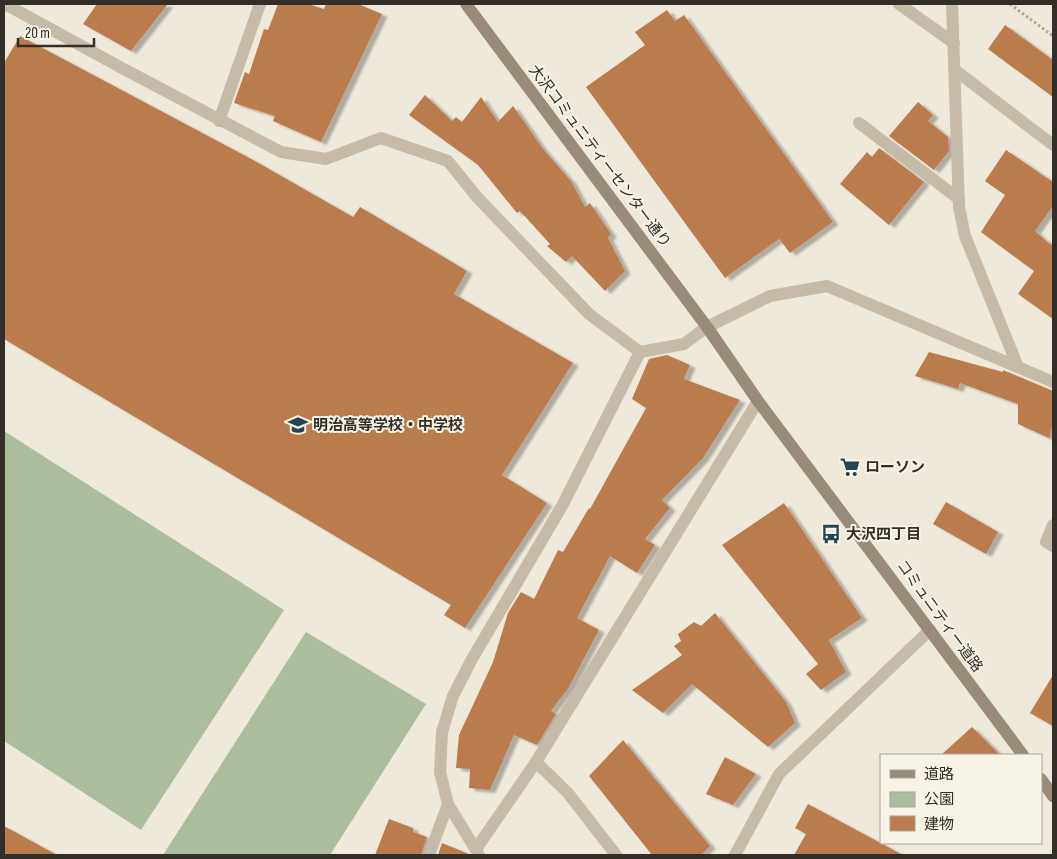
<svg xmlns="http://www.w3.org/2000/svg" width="1057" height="859" font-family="'Sofia Sans Condensed','Noto Sans JP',sans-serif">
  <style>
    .green { fill: #acbd9d }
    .building { fill: #ba7c4e; filter: url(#shadow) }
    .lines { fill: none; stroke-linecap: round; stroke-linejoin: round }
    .path { stroke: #b2a693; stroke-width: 3; stroke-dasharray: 2.5 2.5; stroke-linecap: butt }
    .lane { stroke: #c6bba8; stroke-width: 12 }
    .street { stroke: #c6bba8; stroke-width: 12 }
    .secondary { stroke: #998b7a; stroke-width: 12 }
    .labels { text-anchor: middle; stroke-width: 4; stroke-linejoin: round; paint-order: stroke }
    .street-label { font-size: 15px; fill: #342e28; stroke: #f7f3e7 }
    .poi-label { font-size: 15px; font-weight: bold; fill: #342e28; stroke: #f7f3e7; text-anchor: start }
  </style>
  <defs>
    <filter id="shadow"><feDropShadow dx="5.5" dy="3" stdDeviation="1" flood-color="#0004"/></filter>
  </defs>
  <rect width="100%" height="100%" fill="#efe9db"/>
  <g class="green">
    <polygon points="4,431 284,610 141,830 4,741"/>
    <polygon points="306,632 426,704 330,855 163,855"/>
  </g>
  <g class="building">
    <polygon points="97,4 168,4 131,51 83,24"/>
    <polygon points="278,4 308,4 324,9 326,4 358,4 382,14 321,142 273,121 275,116 234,103 245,72 249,74 264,29 268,30"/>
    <polygon points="667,10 675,21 684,15 833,222 790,253 779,239 725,278 586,87 645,45 635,32"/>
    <polygon points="1005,25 1053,60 1053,97 988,49"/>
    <polygon points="20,36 255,161 353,217 360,207 467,271 454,294 573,363 502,475 547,503 465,628 444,615 451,605 4,339 4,63"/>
    <polygon points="425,95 452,121 456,117 462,122 481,97 498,122 513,106 543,149 571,181 585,207 590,203 611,234 608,238 625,271 605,291 572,256 566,262 547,246 550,244 520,211 517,213 478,165 409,115"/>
    <polygon points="918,102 933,115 928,121 948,137 949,151 934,170 889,136"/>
    <polygon points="879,148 924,182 889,225 840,184 867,152 872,157"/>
    <polygon points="1006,150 1053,182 1053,206 1035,231 1051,245 1053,242 1053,319 1018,294 1034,271 981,232 1005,195 985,181"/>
    <polygon points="929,352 1003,372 1003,370 1053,391 1053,423 1049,438 1018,424 1018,404 960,383 958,389 915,376"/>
    <polygon points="667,355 690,365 684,379 740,400 703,458 662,500 670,508 645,539 655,545 637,573 610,556 577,618 599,630 569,687 551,711 556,714 537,745 514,735 490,790 469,788 470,769 456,768 459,735 493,662 508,613 521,592 534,599 558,550 563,552 589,508 590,509 646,408 632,399 649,359"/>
    <polygon points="946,502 998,532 986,554 933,524"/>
    <polygon points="784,503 862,618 829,640 846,672 821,690 806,674 818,664 722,545"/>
    <polygon points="715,613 786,702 795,723 768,747 692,684 663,713 632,690 682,655 674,646 681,641 678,634 694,622 701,626"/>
    <polygon points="1053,675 1053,726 1030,713"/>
    <polygon points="972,727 1000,755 941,755"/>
    <polygon points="623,740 710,846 701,855 652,855 589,776"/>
    <polygon points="725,757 756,774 733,805 706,794"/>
    <polygon points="808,804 903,855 794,855 806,834 795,828"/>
    <polygon points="389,819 413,828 413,832 427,837 421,855 375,855"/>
    <polygon points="4,826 57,855 4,855"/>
    <polygon points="442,843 469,854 469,855 438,855"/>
  </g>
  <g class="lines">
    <polyline class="path" points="1010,4 1053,36"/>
    <g class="lane">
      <polyline points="859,123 959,199"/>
      <polyline points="536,762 568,793 616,855"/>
      <polyline points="429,855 448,804"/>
    </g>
    <g class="street">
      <polyline points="5,4 120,67 281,152 326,159 381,138 448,161 476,196 589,314 640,352 684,344 707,327 770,296 827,286 1053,382"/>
      <polyline points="899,4 954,43"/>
      <polyline points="952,4 959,207 965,236 1018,367"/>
      <polyline points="955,70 1053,145"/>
      <polyline points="219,121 260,4"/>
      <polyline points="1053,525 1046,542 1053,546"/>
      <polyline points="476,849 536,762 758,401"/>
      <polyline points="479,855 448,804 440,772 442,732 453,696 472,659 562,506 640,352"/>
      <polyline points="735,855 779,774 930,630"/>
    </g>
    <g class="secondary">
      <polyline points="466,4 707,327 758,401 1023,755"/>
      <polyline points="1041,779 1053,796"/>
    </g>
  </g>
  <defs>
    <symbol id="school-bare" viewBox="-9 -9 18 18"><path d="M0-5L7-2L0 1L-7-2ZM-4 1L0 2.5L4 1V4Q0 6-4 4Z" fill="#214551" stroke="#f7f3e7" stroke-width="2.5" paint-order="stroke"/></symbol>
    <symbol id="supermarket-bare" viewBox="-9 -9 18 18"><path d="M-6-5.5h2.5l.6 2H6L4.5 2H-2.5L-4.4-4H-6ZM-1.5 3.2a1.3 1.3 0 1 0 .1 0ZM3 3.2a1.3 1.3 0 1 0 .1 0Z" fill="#214551" stroke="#f7f3e7" stroke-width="2.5" paint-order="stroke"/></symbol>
    <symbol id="bus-bare" viewBox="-9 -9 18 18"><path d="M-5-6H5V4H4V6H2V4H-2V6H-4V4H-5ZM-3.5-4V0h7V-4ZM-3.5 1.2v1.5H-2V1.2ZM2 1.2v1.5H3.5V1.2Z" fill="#214551" stroke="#f7f3e7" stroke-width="2.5" paint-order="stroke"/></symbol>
  </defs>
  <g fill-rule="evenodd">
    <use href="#school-bare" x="284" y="411" width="28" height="28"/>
    <use href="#supermarket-bare" x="836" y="453" width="28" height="28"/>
    <use href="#bus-bare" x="817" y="520" width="28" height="28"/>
  </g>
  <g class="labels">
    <g class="street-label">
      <text transform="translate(600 156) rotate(53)" y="5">大沢コミュニティーセンター通り</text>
      <text transform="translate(940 616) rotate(54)" y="5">コミュニティー道路</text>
    </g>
    <g class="poi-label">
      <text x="313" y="430">明治高等学校・中学校</text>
      <text x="865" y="472">ローソン</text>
      <text x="846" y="539">大沢四丁目</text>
    </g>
  </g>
  <rect width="1057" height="859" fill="none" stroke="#342e28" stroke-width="10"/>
  <rect x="880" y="754" width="162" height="90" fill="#f7f3e7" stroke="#a9a49b"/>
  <rect x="890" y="770" width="25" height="8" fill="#998b7a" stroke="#a9a49b"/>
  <text x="924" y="779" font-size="15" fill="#342e28">道路</text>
  <rect x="890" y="792" width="25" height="15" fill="#acbd9d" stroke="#a9a49b"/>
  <text x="924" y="804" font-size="15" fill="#342e28">公園</text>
  <rect x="890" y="816" width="25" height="15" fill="#ba7c4e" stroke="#a9a49b"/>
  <text x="924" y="829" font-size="15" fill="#342e28">建物</text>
  <path d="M18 38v8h76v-8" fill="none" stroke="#342e28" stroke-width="2.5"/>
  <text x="25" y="38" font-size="15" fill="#342e28" stroke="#f7f3e7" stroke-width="4" paint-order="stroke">20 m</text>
</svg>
